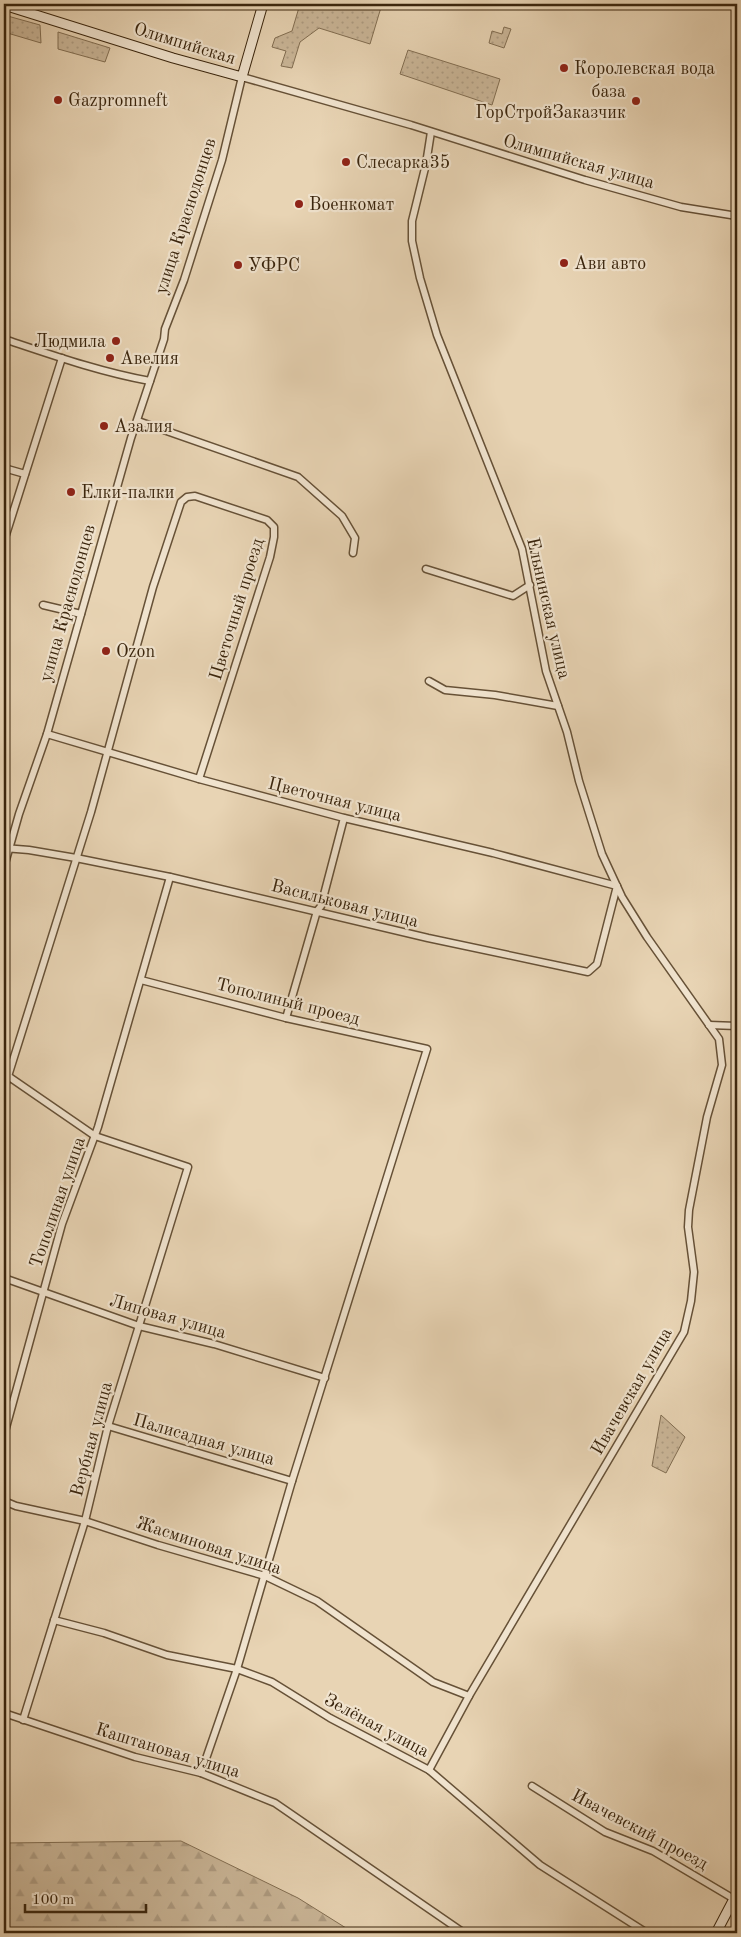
<svg xmlns="http://www.w3.org/2000/svg" width="741" height="1937" font-family="'Old Standard TT',serif">
  <style>
    .grass { fill: url(#grass-dots); stroke: #826e52 }
    .forest { fill: url(#forest-firs); stroke: #826e52 }
    .lines { fill: none; stroke-linecap: round; stroke-linejoin: round }
    .street-casing { stroke: #665137; stroke-width: 9 }
    .secondary-casing { stroke: #3a250d; stroke-width: 11 }
    .street { stroke: #f0e3ce; stroke-width: 6 }
    .secondary { stroke: #f0e3ce; stroke-width: 9 }
    .poi-dot { fill: #8f2418; stroke: #f0e3ce; stroke-width: 2 }
    .labels { text-anchor: middle; stroke-width: 4.5; stroke-linejoin: round; paint-order: stroke }
    .street-label { font-size: 18px; fill: #3a250d; stroke: #f0e3ce }
    .poi-label { font-size: 18px; fill: #3a250d; stroke: #f0e3ce; text-anchor: start }
  </style>
  <defs>
    <pattern id="grass-dots" width="8" height="8" patternUnits="userSpaceOnUse" patternTransform="scale(1.25)"><rect width="8" height="8" fill="#cab698"/><path d="M2 2h.1M6 6h.1" fill="none" stroke="#ae9c82" stroke-width="1.8" stroke-linecap="round"/></pattern>
    <pattern id="forest-firs" width="22" height="20" patternUnits="userSpaceOnUse" patternTransform="scale(1.25)"><rect width="22" height="20" fill="#cab698"/><path d="M5 1l3.5 6h-7zM16 11l3.5 6h-7z" fill="#ae9c82"/></pattern>
  </defs>
  <rect width="100%" height="100%" fill="#e8d4b4"/>
  <filter id="stains"><feTurbulence type="fractalNoise" baseFrequency=".004" numOctaves="4"/><feColorMatrix values="0 0 0 0 .2 0 0 0 0 .09 0 0 0 0 .02 0 0 0 .5 -.17"/></filter>
  <radialGradient id="worn" r=".72"><stop offset=".6" stop-color="#630" stop-opacity="0"/><stop offset="1" stop-color="#630" stop-opacity=".3"/></radialGradient>
  <g class="grass">
    <polygon points="300,4 382,4 370,44 319,28 300,42 292,68 281,66 286,51 272,47 275,38 292,31"/>
    <polygon points="4,15 40,25 41,43 4,32"/>
    <polygon points="504,27 511,29 504,48 489,43 492,31 502,34"/>
    <polygon points="58,32 110,48 105,62 58,49"/>
    <polygon points="408,50 500,79 492,105 400,74"/>
    <polygon points="661,1415 685,1437 666,1473 652,1466"/>
  </g>
  <polygon class="forest" points="181,1841 298,1898 354,1933 4,1933 4,1843"/>
  <g class="lines">
    <defs>
      <g id="street">
        <path d="M4 339C52 355 100 372 150 381"/>
        <polyline points="138,421 298,477 342,516 355,538 353,553"/>
        <polyline points="4,468 25,474"/>
        <polyline points="4,541 62,358"/>
        <polyline points="426,569 513,596 530,585"/>
        <polyline points="43,605 81,614"/>
        <polyline points="429,681 445,690 495,695 558,706"/>
        <polyline points="4,848 29,850 76,858 170,877 428,938 588,972 597,964 617,886 493,853 344,818 199,779 47,734"/>
        <polyline points="4,867 19,814 47,734 131,438 164,339 165,329 184,280 222,160 242,77 411,125 585,180 681,207 737,216"/>
        <polyline points="141,980 286,1018 427,1049 292,1481 237,1669 201,1773"/>
        <polyline points="286,1018 317,911 321,906 344,818"/>
        <polyline points="709,1025 737,1026"/>
        <polyline points="5,1074 95,1136 188,1167 108,1426 85,1521 23,1720"/>
        <polyline points="4,1089 91,812 153,587 181,502 187,497 195,496 267,520 274,527 274,537 270,557 199,779"/>
        <polyline points="4,1278 139,1326 214,1344 325,1378"/>
        <polyline points="108,1426 292,1481"/>
        <polyline points="4,1435 62,1224 98,1127 170,877"/>
        <polyline points="4,1501 16,1506 85,1521 158,1545 265,1576 317,1601 433,1682 469,1696"/>
        <polyline points="54,1620 104,1633 167,1655 237,1669 272,1682 330,1718 429,1770 540,1865 647,1933"/>
        <polyline points="4,1713 135,1757 201,1773 275,1803 464,1933"/>
        <polyline points="429,1770 469,1696 684,1332 691,1301 694,1272 688,1227 689,1210 707,1117 722,1065 719,1039 647,937 622,897 602,854 579,781 567,732 546,671 522,549 437,335 420,278 412,241 412,221 426,164 431,132"/>
        <polyline points="532,1786 605,1832 653,1851 734,1899"/>
      </g>
      <g id="secondary">
        <polyline points="4,5 173,58 242,77 263,4"/>
        <polyline points="716,1933 737,1893"/>
      </g>
    </defs>
    <use href="#street" class="street-casing"/>
    <use href="#secondary" class="secondary-casing"/>
    <use href="#street" class="street"/>
    <use href="#secondary" class="secondary"/>
  </g>
  <g class="poi-dot">
    <circle cx="564" cy="68" r="5"/>
    <circle cx="58" cy="100" r="5"/>
    <circle cx="636" cy="101" r="5"/>
    <circle cx="346" cy="162" r="5"/>
    <circle cx="299" cy="204" r="5"/>
    <circle cx="564" cy="263" r="5"/>
    <circle cx="238" cy="265" r="5"/>
    <circle cx="116" cy="341" r="5"/>
    <circle cx="110" cy="358" r="5"/>
    <circle cx="104" cy="426" r="5"/>
    <circle cx="71" cy="492" r="5"/>
    <circle cx="106" cy="651" r="5"/>
  </g>
  <g class="labels">
    <g class="street-label">
      <text transform="translate(185 43) rotate(17)" y="6">Олимпийская</text>
      <text transform="translate(579 161) rotate(16)" y="6">Олимпийская улица</text>
      <text transform="translate(185 216) rotate(-72)" y="6">улица Краснодонцев</text>
      <text transform="translate(67 603) rotate(-74)" y="6">улица Краснодонцев</text>
      <text transform="translate(549 608) rotate(77)" y="6">Ельнинская улица</text>
      <text transform="translate(236 609) rotate(-73)" y="6">Цветочный проезд</text>
      <text transform="translate(335 799) rotate(14)" y="6">Цветочная улица</text>
      <text transform="translate(345 903) rotate(14)" y="6">Васильковая улица</text>
      <text transform="translate(288 1001) rotate(14)" y="6">Тополиный проезд</text>
      <text transform="translate(57 1202) rotate(-71)" y="6">Тополиная улица</text>
      <text transform="translate(168 1316) rotate(16)" y="6">Липовая улица</text>
      <text transform="translate(631 1391) rotate(-60)" y="6">Ивачевская улица</text>
      <text transform="translate(91 1439) rotate(-75)" y="6">Вербная улица</text>
      <text transform="translate(204 1439) rotate(16)" y="6">Палисадная улица</text>
      <text transform="translate(209 1545) rotate(18)" y="6">Жасминовая улица</text>
      <text transform="translate(377 1725) rotate(28)" y="6">Зелёная улица</text>
      <text transform="translate(168 1750) rotate(17)" y="6">Каштановая улица</text>
      <text transform="translate(640 1829) rotate(28)" y="6">Ивачевский проезд</text>
    </g>
    <g class="poi-label">
      <text x="574" y="74">Королевская вода</text>
      <text x="626" y="97" text-anchor="end">база<tspan x="626" dy="21">ГорСтройЗаказчик</tspan></text>
      <text x="68" y="106">Gazpromneft</text>
      <text x="356" y="168">Слесарка35</text>
      <text x="309" y="210">Военкомат</text>
      <text x="574" y="269">Ави авто</text>
      <text x="248" y="271">УФРС</text>
      <text x="106" y="347" text-anchor="end">Людмила</text>
      <text x="120" y="364">Авелия</text>
      <text x="114" y="432">Азалия</text>
      <text x="81" y="498">Елки-палки</text>
      <text x="116" y="657">Ozon</text>
    </g>
  </g>
  <rect width="741" height="1937" fill="none" stroke="#e8d4b4" stroke-width="20"/>
  <rect x="5" y="5" width="731" height="1927" fill="none" stroke="#3a250d" stroke-width="2.5"/>
  <rect x="10" y="10" width="721" height="1917" fill="none" stroke="#3a250d"/>
  <path d="M25 1904v8h121v-8" fill="none" stroke="#3a250d" stroke-width="2.5"/>
  <text x="32" y="1904" font-size="15" fill="#3a250d" stroke="#f0e3ce" stroke-width="4" paint-order="stroke">100 m</text>
  <rect width="100%" height="100%" filter="url(#stains)"/>
  <rect width="100%" height="100%" fill="url(#worn)"/>
</svg>
